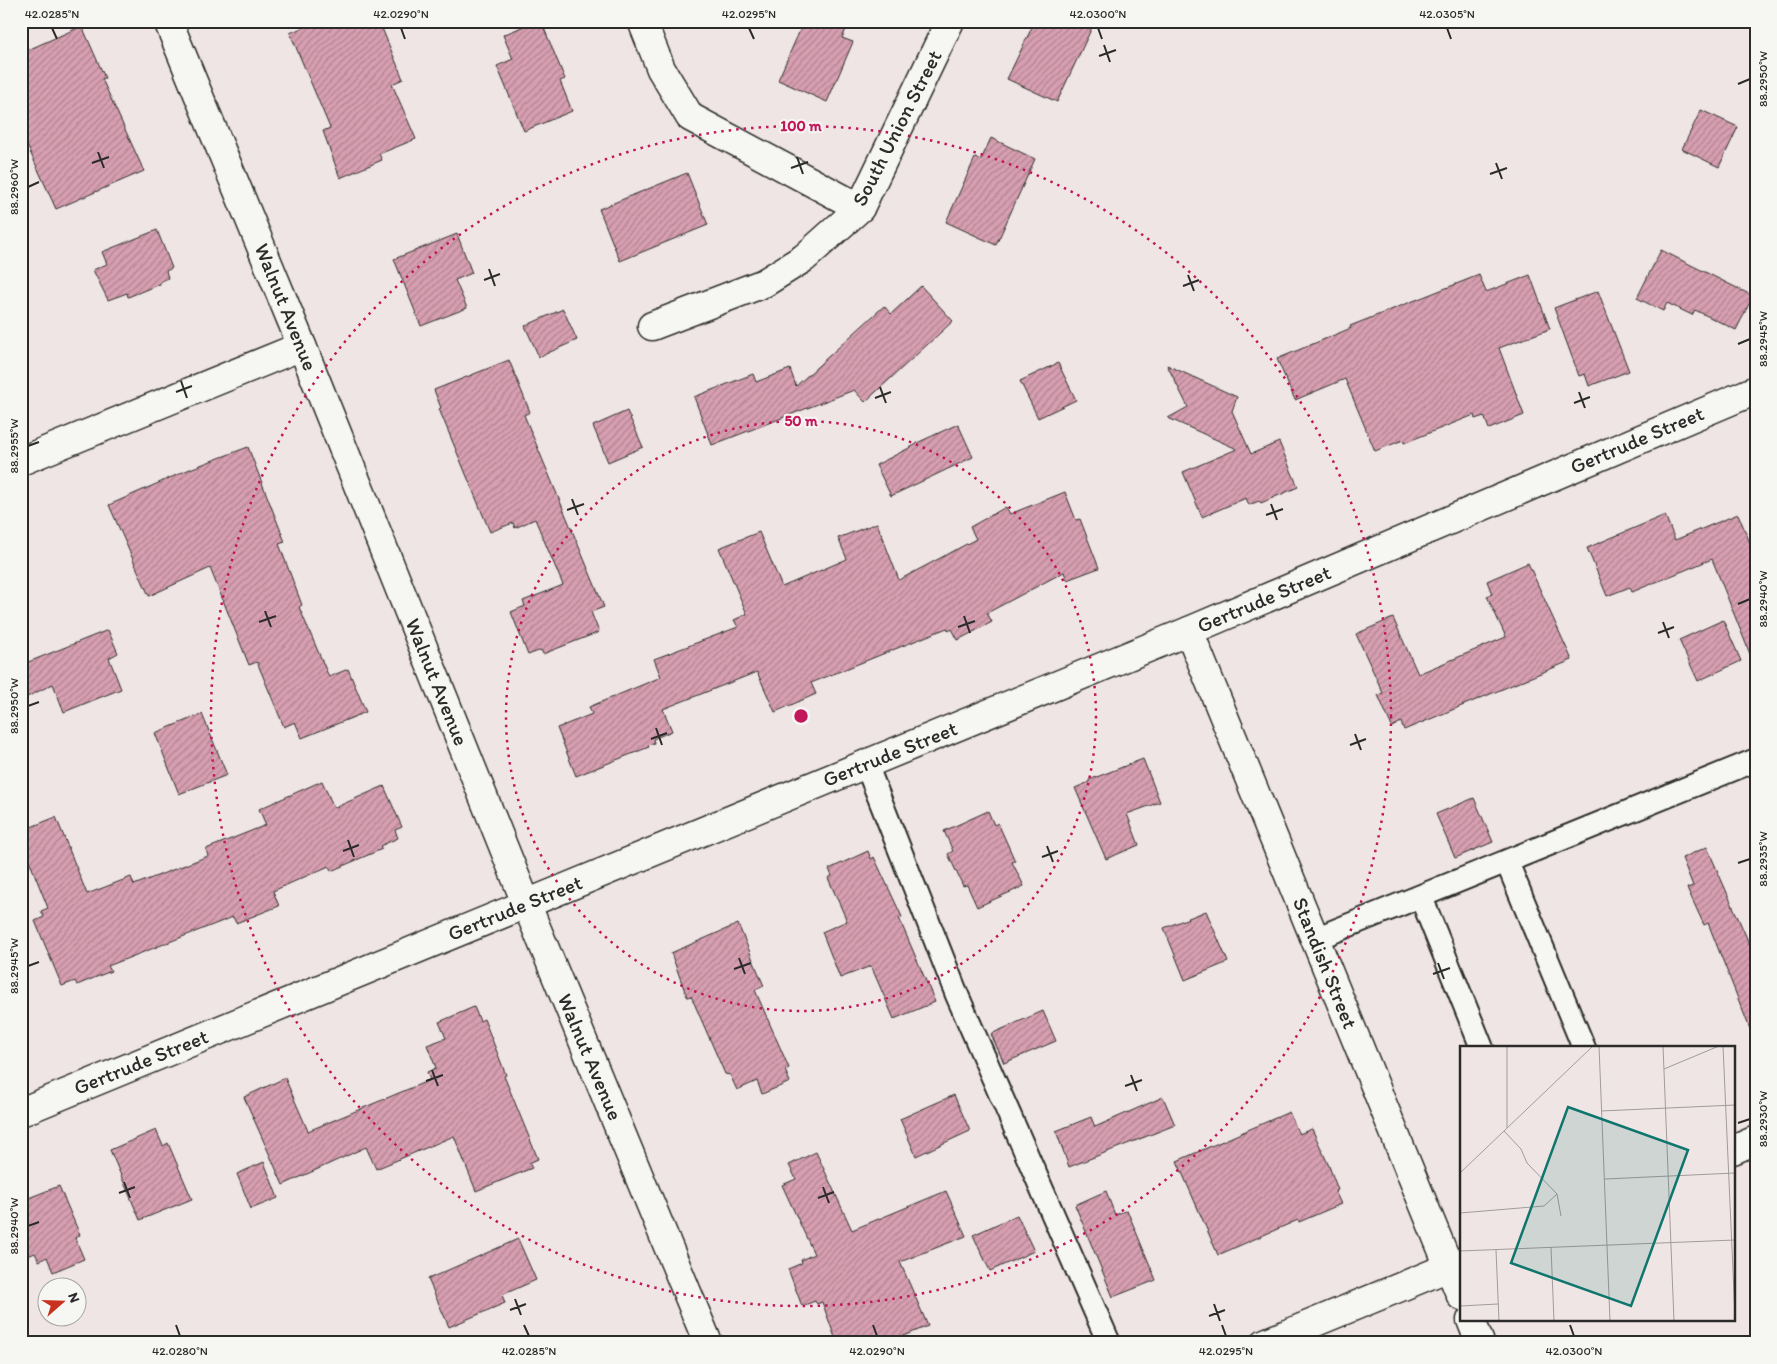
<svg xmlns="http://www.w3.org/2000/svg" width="1777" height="1364" font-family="Itim,sans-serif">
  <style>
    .building { fill: url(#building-hatch); stroke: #2b2b2b }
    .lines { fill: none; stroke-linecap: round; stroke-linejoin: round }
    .service-casing { stroke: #2b2b2b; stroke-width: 26 }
    .minor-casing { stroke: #2b2b2b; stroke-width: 31 }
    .service { stroke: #f6f6f2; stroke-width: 22 }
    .minor { stroke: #f6f6f2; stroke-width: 28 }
    .ticks { fill: none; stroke: #2b2b2b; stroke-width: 2 }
    .ring { fill: none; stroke: #c2185b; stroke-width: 2.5; stroke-dasharray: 2.5 5 }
    .labels { text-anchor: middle; stroke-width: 4; stroke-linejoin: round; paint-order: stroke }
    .street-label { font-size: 21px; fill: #2b2b2b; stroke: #f6f6f2 }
    .inset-road { fill: none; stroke: #a19b9b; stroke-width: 1 }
    .view { fill: #0f766e; fill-opacity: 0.15; stroke: #0f766e; stroke-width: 2.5 }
    .inset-edge { fill: none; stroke: #2b2b2b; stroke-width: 2.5 }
    .centre { fill: #c2185b; stroke: #f6f6f2; stroke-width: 2.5 }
    .ring-label { font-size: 15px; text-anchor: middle; font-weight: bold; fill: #c2185b; stroke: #f6f6f2; stroke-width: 4; stroke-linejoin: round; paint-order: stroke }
    .neatline { fill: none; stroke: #2b2b2b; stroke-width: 2 }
    .ticks-label { font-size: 12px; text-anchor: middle; fill: #2b2b2b }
  </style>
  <defs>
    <pattern id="building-hatch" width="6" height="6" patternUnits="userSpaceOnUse" patternTransform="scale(1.25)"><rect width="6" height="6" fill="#d79fb1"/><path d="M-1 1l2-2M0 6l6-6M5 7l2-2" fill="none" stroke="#af8290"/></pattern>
  </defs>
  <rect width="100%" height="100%" fill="#f0e5e5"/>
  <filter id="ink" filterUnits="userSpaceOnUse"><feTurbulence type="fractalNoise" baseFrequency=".02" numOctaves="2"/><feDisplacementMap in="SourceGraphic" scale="10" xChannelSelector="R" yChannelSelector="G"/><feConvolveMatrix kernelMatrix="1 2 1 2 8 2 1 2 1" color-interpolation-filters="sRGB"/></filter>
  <g filter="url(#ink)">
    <g class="building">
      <polygon points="318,21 379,21 403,79 392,84 416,139 379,154 382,160 340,178 323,131 330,128 290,33"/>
      <polygon points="536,21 541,21 565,79 560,81 572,111 524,131 497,66 513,59 503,35"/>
      <polygon points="804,21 850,21 842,38 853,42 827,102 778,80"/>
      <polygon points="1035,21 1095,21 1057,102 1007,79"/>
      <polygon points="82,26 105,78 102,79 144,171 56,209 21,132 21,53"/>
      <polygon points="1701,110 1738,127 1719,167 1682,149"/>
      <polygon points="991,138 1035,159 996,245 946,222 975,158 981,160"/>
      <polygon points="687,173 708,225 620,261 599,209"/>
      <polygon points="157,230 172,268 166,271 168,278 160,282 160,284 128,297 127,293 108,300 93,270 107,264 102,252"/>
      <polygon points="457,234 472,273 455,280 467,308 421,326 394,259"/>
      <polygon points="1661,250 1753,296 1736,330 1695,310 1692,315 1667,303 1663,311 1637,298"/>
      <polygon points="1479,275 1486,292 1530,275 1550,329 1499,348 1524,415 1489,429 1484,416 1475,419 1474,415 1404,443 1403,440 1375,451 1345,379 1295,400 1277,359 1351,328 1350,326"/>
      <polygon points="921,286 953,321 865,402 854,390 712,445 694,397 753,374 756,382 790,369 796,386 884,306 891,314"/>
      <polygon points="1598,291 1629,371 1589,386 1585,374 1579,376 1554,308"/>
      <polygon points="563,309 577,340 539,357 525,326"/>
      <polygon points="509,360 530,412 524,415 604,607 591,612 599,632 543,654 541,650 528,655 511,612 525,606 523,601 563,585 535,519 515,528 513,523 490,532 439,409 441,408 434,390"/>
      <polygon points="1058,363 1076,400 1038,418 1020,381"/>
      <polygon points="1167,365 1237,397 1232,411 1251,454 1279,442 1298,487 1261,503 1259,501 1249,505 1246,498 1202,517 1183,472 1237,449 1168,418 1188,407"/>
      <polygon points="627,411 643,447 608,462 593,426"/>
      <polygon points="958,424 973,457 891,496 876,465 917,444 917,443"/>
      <polygon points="248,447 285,542 279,544 302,605 299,607 329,677 348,669 366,712 302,738 295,722 284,727 257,662 249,665 210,568 149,596 109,505 190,469"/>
      <polygon points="1065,492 1076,520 1080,519 1099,568 1067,580 1064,572 987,613 992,622 958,640 952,629 949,631 947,628 811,683 816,694 775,712 757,672 663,709 672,731 653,739 654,743 648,745 649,747 576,776 557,728 592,714 589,707 661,677 654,659 738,627 734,620 747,614 719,548 759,532 782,587 847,559 838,538 877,523 899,580 976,539 970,527 1006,507 1010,514"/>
      <polygon points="1738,514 1756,557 1756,664 1754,664 1712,559 1632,592 1630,587 1607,596 1587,548 1665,515 1675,540"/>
      <polygon points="1528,563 1572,660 1404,730 1401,722 1392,727 1378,695 1383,693 1356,634 1393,618 1418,674 1506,637 1487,596 1492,594 1487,581"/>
      <polygon points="1723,620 1741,661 1698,681 1679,640"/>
      <polygon points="108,630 118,653 109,658 121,689 64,712 53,684 21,700 21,665"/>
      <polygon points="202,714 227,775 179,794 155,733"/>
      <polygon points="1143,759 1160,802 1127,814 1139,845 1106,859 1075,788 1089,782 1089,780"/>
      <polygon points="322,781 334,808 384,786 402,827 395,830 398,838 380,846 382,849 331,871 329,866 273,891 279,906 236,923 233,917 108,966 111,971 77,985 75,981 62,986 35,921 44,917 41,911 48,908 21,840 21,831 56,817 87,894 131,877 134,885 208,856 206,849 266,825 259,809"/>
      <polygon points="1474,798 1493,842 1455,858 1436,814"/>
      <polygon points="988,811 994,825 998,823 1015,861 1012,862 1024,886 977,907 967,885 963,886 948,854 953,851 944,831"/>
      <polygon points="1707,847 1756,959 1756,1038 1754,1039 1708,923 1704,925 1687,888 1693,886 1682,858"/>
      <polygon points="868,851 871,859 874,857 902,917 899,918 935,1002 894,1019 871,966 840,978 822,932 847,921 828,878 832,876 829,869"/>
      <polygon points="1206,911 1228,962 1185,980 1164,928"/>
      <polygon points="738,924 764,986 755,990 789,1068 785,1070 790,1082 762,1094 757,1081 737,1090 730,1075 725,1074 691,996 687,997 671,953"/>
      <polygon points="474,1007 480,1021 484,1019 506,1075 504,1076 538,1159 529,1163 532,1168 476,1191 454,1136 376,1169 366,1147 283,1185 244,1097 285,1078 308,1131 430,1080 427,1072 436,1068 427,1045 446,1038 439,1022"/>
      <polygon points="1043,1011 1056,1041 1004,1063 991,1034"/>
      <polygon points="954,1095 970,1131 916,1156 900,1119"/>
      <polygon points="1163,1097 1175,1125 1069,1167 1056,1131 1091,1117 1095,1127"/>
      <polygon points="1289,1112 1299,1134 1312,1129 1329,1166 1338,1190 1335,1191 1341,1204 1299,1222 1298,1220 1218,1255 1177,1161"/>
      <polygon points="156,1130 163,1146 168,1143 192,1199 140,1220 110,1150"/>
      <polygon points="816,1152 852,1230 946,1191 966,1236 900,1262 928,1326 887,1343 837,1343 822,1302 817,1304 815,1301 802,1306 788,1269 802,1263 801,1260 814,1254 782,1185 796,1179 789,1165"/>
      <polygon points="264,1162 278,1198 251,1209 237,1174"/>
      <polygon points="59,1186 80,1235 75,1238 84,1259 53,1272 47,1257 39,1261 35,1253 21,1259 21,1201"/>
      <polygon points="1106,1191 1115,1215 1127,1210 1156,1280 1113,1297 1075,1205"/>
      <polygon points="1017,1215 1034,1251 990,1271 973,1235"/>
      <polygon points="518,1239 536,1280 502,1295 505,1303 449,1327 428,1279"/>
    </g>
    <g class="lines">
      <defs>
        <g id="service">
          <polyline points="866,764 957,995 1109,1343"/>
          <polyline points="1507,862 1584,1048"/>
          <polyline points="1421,897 1482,1048"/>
          <polyline points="1315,939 1756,760"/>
        </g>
        <g id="minor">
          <polyline points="168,21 302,346 526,903 708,1343"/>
          <polyline points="642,21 661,69 690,117 860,208"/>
          <polyline points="652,326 764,283 804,258 860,208 950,21"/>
          <polyline points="21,461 302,346"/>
          <polyline points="1189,631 1461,1296"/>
          <polyline points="21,1112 1189,631 1756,390"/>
          <polyline points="1733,1150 1756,1140"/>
          <polyline points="1471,1320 1480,1343"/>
          <polyline points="1265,1343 1461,1262"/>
        </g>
      </defs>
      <use href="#service" class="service-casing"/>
      <use href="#minor" class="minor-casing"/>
      <use href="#service" class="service"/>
      <use href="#minor" class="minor"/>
    </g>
  </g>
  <path class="ticks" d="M52 28 57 39M401 28 405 39M749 28 754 39M1098 28 1102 39M1447 28 1451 39M1104 45 1110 62M1099 56 1116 50M1738 84 1750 79M98 152 104 168M797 157 803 174M92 163 109 157M1496 163 1502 179M791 168 808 162M1490 174 1507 168M28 187 39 182M489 269 495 286M1188 275 1194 291M484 280 500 274M1183 286 1199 280M1738 344 1750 339M181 381 187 398M880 387 886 403M176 392 192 386M1579 392 1585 408M875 398 891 392M1574 403 1590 397M28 446 39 442M572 499 578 515M1271 504 1277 520M567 510 584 504M1266 515 1283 509M1738 604 1750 599M265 611 271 627M964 616 970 633M259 622 276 616M1663 622 1669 638M958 627 975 621M1658 633 1674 627M28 706 39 702M656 728 662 745M1355 734 1361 750M651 739 667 733M1350 745 1366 739M348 840 354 857M1047 846 1053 862M343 851 359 845M1042 857 1058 851M1738 863 1750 859M739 958 745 974M1438 963 1444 979M28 966 39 962M734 969 751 963M1433 974 1450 968M432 1070 438 1086M1131 1075 1137 1091M426 1081 443 1075M1125 1086 1142 1080M1738 1123 1750 1119M124 1182 130 1198M823 1187 829 1203M119 1193 135 1187M818 1198 834 1192M28 1226 39 1222M515 1299 521 1315M1214 1304 1220 1321M510 1310 526 1304M1209 1316 1225 1310M176 1325 180 1336M524 1325 529 1336M873 1325 877 1336M1222 1325 1226 1336M1570 1325 1574 1336"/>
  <g class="ring">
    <circle cx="801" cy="716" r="295"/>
    <circle cx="801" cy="716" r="590"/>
  </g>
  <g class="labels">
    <g class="street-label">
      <text transform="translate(897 128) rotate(-63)" y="7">South Union Street</text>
      <text transform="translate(286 307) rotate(68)" y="7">Walnut Avenue</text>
      <text transform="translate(1637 440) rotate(-23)" y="7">Gertrude Street</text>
      <text transform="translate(1264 599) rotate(-23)" y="7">Gertrude Street</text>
      <text transform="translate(437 682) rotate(68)" y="7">Walnut Avenue</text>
      <text transform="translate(890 754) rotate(-22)" y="7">Gertrude Street</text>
      <text transform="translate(515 908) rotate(-22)" y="7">Gertrude Street</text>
      <text transform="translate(1325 963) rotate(68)" y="7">Standish Street</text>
      <text transform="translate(590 1057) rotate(67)" y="7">Walnut Avenue</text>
      <text transform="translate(141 1062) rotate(-22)" y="7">Gertrude Street</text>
    </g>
  </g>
  <g transform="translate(1460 1046)">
    <rect width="275" height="275" fill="#f0e5e5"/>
    <path class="inset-road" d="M139 0 150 275M203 0 214 275M263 0 275 270M204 23 259 0M141 65 275 59M47 82V0M44 85 61 103 67 117 97 148 101 170M0 127 133 0M145 133 275 127M0 167 84 160 97 148M91 201 94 275M36 204 39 275M0 205 275 194M0 260 38 258"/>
    <path class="view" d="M108 61 228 104 171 260 51 217Z"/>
    <rect width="275" height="275" class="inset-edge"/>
  </g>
  <circle cx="801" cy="716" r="8" class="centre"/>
  <g class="ring-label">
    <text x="801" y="131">100 m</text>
    <text x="801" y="426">50 m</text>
  </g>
  <rect width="1777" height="1364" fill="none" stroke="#f6f6f2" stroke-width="55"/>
  <g transform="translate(62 1302) rotate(70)"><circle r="24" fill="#f6f6f2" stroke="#a5a5a2"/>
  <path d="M0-4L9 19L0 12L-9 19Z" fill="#c8321e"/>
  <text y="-8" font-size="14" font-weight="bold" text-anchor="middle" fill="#2b2b2b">N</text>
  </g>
  <rect x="28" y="28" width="1722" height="1308" class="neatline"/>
  <g class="ticks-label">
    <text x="52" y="18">42.0285°N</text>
    <text x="401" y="18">42.0290°N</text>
    <text x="749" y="18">42.0295°N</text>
    <text x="1098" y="18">42.0300°N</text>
    <text x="1447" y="18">42.0305°N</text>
    <text transform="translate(1763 79) rotate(-90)" y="4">88.2950°W</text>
    <text transform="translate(14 187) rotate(-90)" y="4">88.2960°W</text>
    <text transform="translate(1763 339) rotate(-90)" y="4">88.2945°W</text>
    <text transform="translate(14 446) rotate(-90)" y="4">88.2955°W</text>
    <text transform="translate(1763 599) rotate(-90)" y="4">88.2940°W</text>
    <text transform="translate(14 706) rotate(-90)" y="4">88.2950°W</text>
    <text transform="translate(1763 859) rotate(-90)" y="4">88.2935°W</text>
    <text transform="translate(14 966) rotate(-90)" y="4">88.2945°W</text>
    <text transform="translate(1763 1119) rotate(-90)" y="4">88.2930°W</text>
    <text transform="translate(14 1226) rotate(-90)" y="4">88.2940°W</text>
    <text x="180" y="1355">42.0280°N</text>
    <text x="529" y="1355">42.0285°N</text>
    <text x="877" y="1355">42.0290°N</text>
    <text x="1226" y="1355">42.0295°N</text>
    <text x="1574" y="1355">42.0300°N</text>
  </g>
</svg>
